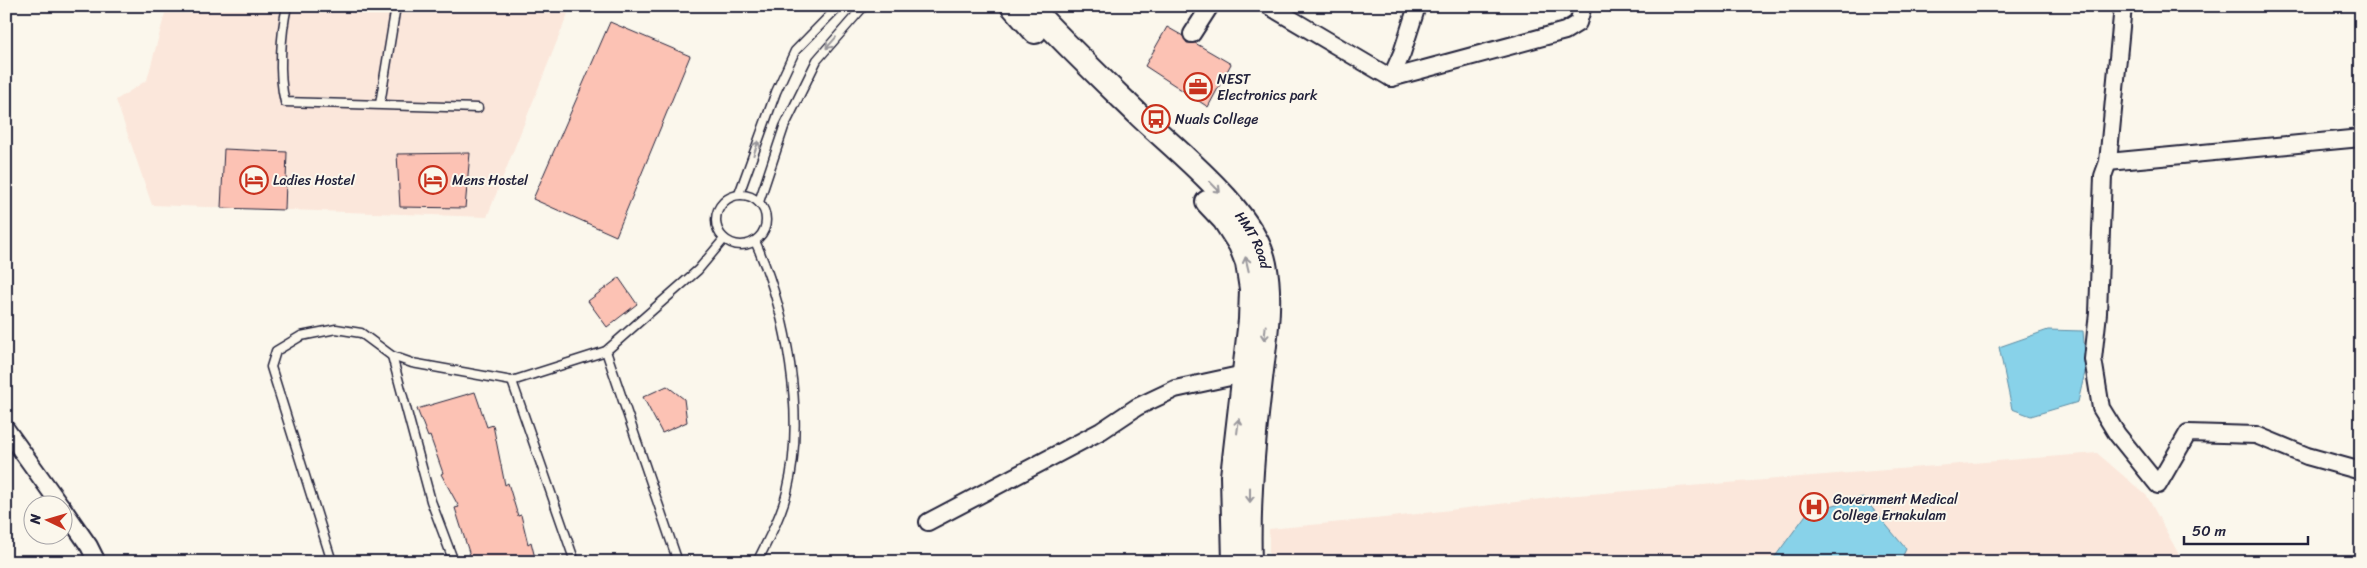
<svg xmlns="http://www.w3.org/2000/svg" width="2367" height="568" font-family="Sriracha,sans-serif">
  <style>
    .built { fill: #fbe7db }
    .water { fill: #88d2e9; stroke: #5f8ca3 }
    .building { fill: #fcc2b4; stroke: #22223b }
    .lines { fill: none; stroke-linecap: round; stroke-linejoin: round }
    .service-casing { stroke: #22223b; stroke-width: 11 }
    .minor-casing { stroke: #22223b; stroke-width: 20 }
    .secondary-casing { stroke: #22223b; stroke-width: 26 }
    .service { stroke: #fbf7ec; stroke-width: 8 }
    .minor { stroke: #fbf7ec; stroke-width: 16 }
    .secondary { stroke: #fbf7ec; stroke-width: 22 }
    .oneway { stroke: #99979c }
    .labels { text-anchor: middle; stroke-width: 4; stroke-linejoin: round; paint-order: stroke }
    .poi-label { font-size: 14px; fill: #22223b; stroke: #fbf7ec; text-anchor: start }
    .street-label { font-size: 14px; fill: #22223b; stroke: #fbf7ec }
  </style>
  <rect width="100%" height="100%" fill="#fbf7ec"/>
  <filter id="ink" filterUnits="userSpaceOnUse"><feTurbulence type="fractalNoise" baseFrequency=".02" numOctaves="2"/><feDisplacementMap in="SourceGraphic" scale="10" xChannelSelector="R" yChannelSelector="G"/><feConvolveMatrix kernelMatrix="1 2 1 2 8 2 1 2 1" color-interpolation-filters="sRGB"/></filter>
  <g filter="url(#ink)">
    <g class="built">
      <polygon points="167,6 571,6 487,217 152,205 116,100 147,80"/>
      <polygon points="2097,453 2147,496 2183,562 1269,562 1269,529 1384,518 1566,496"/>
    </g>
    <g class="water">
      <polygon points="2048,330 2083,331 2086,368 2078,402 2031,416 2012,409 1999,347"/>
      <polygon points="1863,497 1906,549 1900,562 1771,562 1808,512"/>
    </g>
    <g class="building">
      <polygon points="610,22 690,56 616,236 533,199"/>
      <polygon points="1167,27 1183,36 1187,43 1195,43 1231,64 1208,107 1145,66"/>
      <polygon points="224,149 287,152 285,210 221,208"/>
      <polygon points="470,153 465,208 400,207 397,154"/>
      <polygon points="619,278 637,304 607,327 588,301"/>
      <polygon points="667,386 684,399 687,422 662,433 643,397"/>
      <polygon points="475,392 487,427 493,425 505,485 508,483 518,516 521,515 528,544 531,542 536,562 472,562 455,508 459,507 441,474 443,473 430,436 428,437 417,409"/>
    </g>
    <g class="lines">
      <defs>
        <g id="service">
          <path d="M287 6C281 33 278 75 285 102L478 108"/>
          <polyline points="380,104 396,6"/>
          <polyline points="739,194 776,92 795,51 839,6"/>
          <circle cx="741" cy="220" r="25"/>
          <polyline points="759,202 784,127 817,60 864,6"/>
          <path d="M755 241C787 312 806 416 787 492 781 516 768 540 757 562"/>
          <polyline points="606,351 678,562"/>
          <polyline points="392,356 431,501 454,562"/>
          <polyline points="512,381 575,562"/>
          <polyline points="332,562 271,367 276,351 301,336 336,329 361,333 392,356 412,363 512,381 606,351 698,270 724,239"/>
        </g>
        <g id="minor">
          <polyline points="1269,6 1391,78 1402,53 1417,6"/>
          <polyline points="2123,6 2108,162 2103,176 2098,313 2093,359 2101,408 2117,434 2158,485 2188,433 2256,435 2307,456 2361,471"/>
          <polyline points="1192,34 1210,6"/>
          <polyline points="1391,78 1565,31 1578,23 1583,6"/>
          <polyline points="2108,162 2361,138"/>
          <polyline points="6,429 61,506"/>
          <polyline points="62,507 89,546 97,562"/>
          <polyline points="928,522 1101,431 1137,407 1175,389 1244,374"/>
        </g>
        <g id="secondary">
          <polyline points="1012,6 1035,32"/>
          <path id="s1" d="M1030 6C1065 44 1103 80 1140 116 1178 152 1255 212 1265 264 1273 304 1264 348 1260 388 1253 446 1248 503 1250 562"/>
          <polyline points="1207,202 1224,220 1240,245 1247,263 1251,289 1250,320 1232,476 1234,562"/>
        </g>
      </defs>
      <use href="#service" class="service-casing"/>
      <use href="#minor" class="minor-casing"/>
      <use href="#secondary" class="secondary-casing"/>
      <use href="#service" class="service"/>
      <use href="#minor" class="minor"/>
      <use href="#secondary" class="secondary"/>
    </g>
    <defs><path id="oneway-shaft" d="M-6 0H5M1.5-3L5.5 0L1.5 3" fill="none" stroke-width="1.6" stroke-linecap="round" stroke-linejoin="round" transform="scale(1.25)"/></defs>
    <g class="oneway">
      <use href="#oneway-shaft" transform="translate(831 43) rotate(131)"/>
      <use href="#oneway-shaft" transform="translate(756 148) rotate(-70)"/>
      <use href="#oneway-shaft" transform="translate(1215 187) rotate(46)"/>
      <use href="#oneway-shaft" transform="translate(1247 264) rotate(-103)"/>
      <use href="#oneway-shaft" transform="translate(1265 333) rotate(95)"/>
      <use href="#oneway-shaft" transform="translate(1238 426) rotate(-83)"/>
      <use href="#oneway-shaft" transform="translate(1250 495) rotate(90)"/>
    </g>
  </g>
  <defs>
    <symbol id="office-ring" viewBox="-11 -11 22 22"><circle r="9.5" fill="#fbf7ec" stroke="#c8321e" stroke-width="1.5"/><path d="M-6-3h4V-5.5h4V-3h4V5H-6ZM-1-4.5V-3h2v-1.5ZM-6 0V1H6V0Z" fill="#c8321e"/></symbol>
    <symbol id="bus-ring" viewBox="-11 -11 22 22"><circle r="9.5" fill="#fbf7ec" stroke="#c8321e" stroke-width="1.5"/><path d="M-5-6H5V4H4V6H2V4H-2V6H-4V4H-5ZM-3.5-4V0h7V-4ZM-3.5 1.2v1.5H-2V1.2ZM2 1.2v1.5H3.5V1.2Z" fill="#c8321e"/></symbol>
    <symbol id="hotel-ring" viewBox="-11 -11 22 22"><circle r="9.5" fill="#fbf7ec" stroke="#c8321e" stroke-width="1.5"/><path d="M-6-4.5h1.5V1H6V5H4.5V3h-9V5H-6ZM-4 0a1.8 1.8 0 1 1 3.6 0ZM.5 0V-2.5h3Q6-2.5 6 0Z" fill="#c8321e"/></symbol>
    <symbol id="hospital-ring" viewBox="-11 -11 22 22"><circle r="9.5" fill="#fbf7ec" stroke="#c8321e" stroke-width="1.5"/><path d="M-5-5h3v3.5h4V-5h3V5h-3V1.5h-4V5h-3Z" fill="#c8321e"/></symbol>
  </defs>
  <g fill-rule="evenodd">
    <use href="#office-ring" x="1182" y="71" width="32" height="32"/>
    <use href="#bus-ring" x="1140" y="103" width="32" height="32"/>
    <use href="#hotel-ring" x="238" y="164" width="32" height="32"/>
    <use href="#hotel-ring" x="417" y="164" width="32" height="32"/>
    <use href="#hospital-ring" x="1798" y="491" width="32" height="32"/>
  </g>
  <g class="labels">
    <g class="poi-label">
      <text x="1217" y="84">NEST<tspan x="1217" dy="16">Electronics park</tspan></text>
      <text x="1175" y="124">Nuals College</text>
      <text x="273" y="185">Ladies Hostel</text>
      <text x="452" y="185">Mens Hostel</text>
      <text x="1833" y="504">Government Medical<tspan x="1833" dy="16">College Ernakulam</tspan></text>
    </g>
    <g class="street-label">
      <text dy="5" stroke="none"><textPath href="#s1" startOffset="325">HMT Road</textPath></text>
    </g>
  </g>
  <rect width="2367" height="568" fill="none" stroke="#fbf7ec" stroke-width="25"/>
  <rect x="12" y="12" width="2342" height="543" fill="none" stroke="#22223b" stroke-width="2" filter="url(#ink)"/>
  <g transform="translate(48 520) rotate(275)"><circle r="24" fill="#fbf7ec" stroke="#a4a2a5"/>
  <path d="M0-4L9 19L0 12L-9 19Z" fill="#c8321e"/>
  <text y="-8" font-size="14" font-weight="bold" text-anchor="middle" fill="#22223b">N</text>
  </g>
  <path d="M2184 536v8h124v-8" fill="none" stroke="#22223b" stroke-width="2.5"/>
  <text x="2192" y="536" font-size="15" fill="#22223b" stroke="#fbf7ec" stroke-width="4" paint-order="stroke">50 m</text>
</svg>
